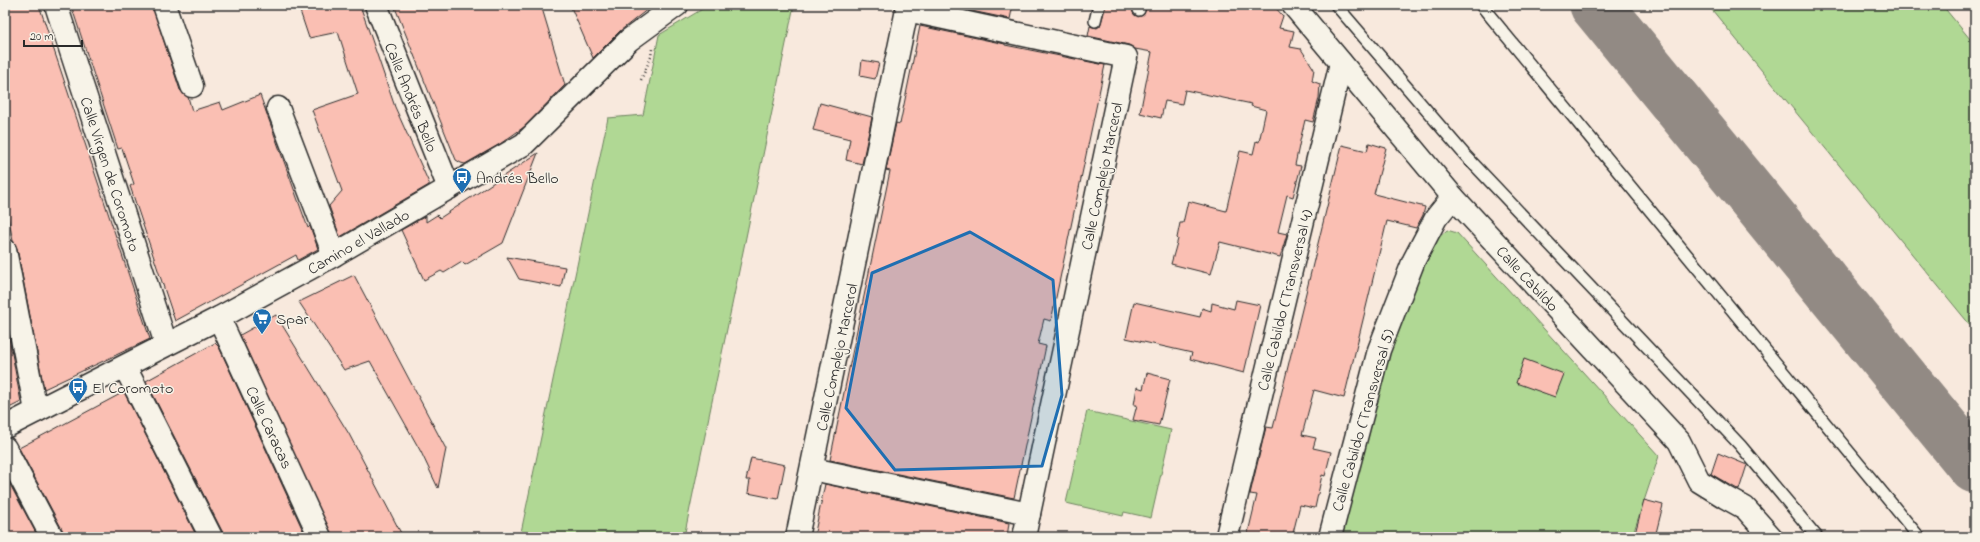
<svg xmlns="http://www.w3.org/2000/svg" width="1980" height="542" font-family="'Indie Flower',sans-serif">
  <style>
    .green { fill: #b0d894; stroke: #6e8260 }
    .lines { fill: none; stroke-linecap: round; stroke-linejoin: round }
    .taxiway { stroke: #928a84; stroke-width: 53 }
    .building { fill: #fabfb3; stroke: #2b2b2b }
    .lane-casing { stroke: #2b2b2b; stroke-width: 14 }
    .street-casing { stroke: #2b2b2b; stroke-width: 25 }
    .path { stroke: #2b2b2b; stroke-width: 2.5; stroke-dasharray: 1 3; stroke-linecap: butt }
    .lane { stroke: #f7f3e8; stroke-width: 11 }
    .street { stroke: #f7f3e8; stroke-width: 22 }
    .marked { fill: #1f6fb2; fill-opacity: 0.2; stroke: #1f6fb2; stroke-width: 3; stroke-linejoin: round }
    .labels { text-anchor: middle; stroke-width: 3; stroke-linejoin: round; paint-order: stroke }
    .street-label { font-size: 16px; fill: #2b2b2b; stroke: #f7f3e8 }
    .poi-label { font-size: 16px; fill: #2b2b2b; stroke: #f7f3e8; text-anchor: start }
  </style>
  <rect width="100%" height="100%" fill="#f8e9dd"/>
  <filter id="ink" filterUnits="userSpaceOnUse"><feTurbulence type="fractalNoise" baseFrequency=".025" numOctaves="2"/><feDisplacementMap in="SourceGraphic" scale="8" xChannelSelector="R" yChannelSelector="G"/><feConvolveMatrix kernelMatrix="1 2 1 2 8 2 1 2 1" color-interpolation-filters="sRGB"/></filter>
  <g filter="url(#ink)">
    <g class="green">
      <polygon points="709,5 794,5 684,537 520,537 608,118 643,115 659,35"/>
      <polygon points="1708,5 1942,5 1975,45 1975,331"/>
      <path d="M1447 230 1457 233 1659 456 1632 537H1341C1362 451 1380 365 1415 284 1424 264 1429 244 1447 230Z"/>
      <polygon points="1087,411 1171,430 1151,518 1124,512 1123,516 1066,503"/>
    </g>
    <g class="lines">
      <polyline class="taxiway" points="1596,5 1975,467"/>
    </g>
    <g class="building">
      <polygon points="5,5 39,5 150,339 44,389 17,248 13,241 5,202"/>
      <polygon points="71,5 152,5 180,90 188,97 192,111 220,102 223,110 260,95 308,228 310,226 318,249 298,260 296,255 175,321 130,186 134,184 122,148 118,149"/>
      <polygon points="298,5 360,5 395,107 429,183 429,185 340,237 329,206 342,191 312,110 358,94 338,32 309,38"/>
      <polygon points="394,5 541,5 565,85 524,127 500,144 465,164 461,163 456,160"/>
      <polygon points="570,5 653,5 620,31 593,58"/>
      <polygon points="943,5 1013,5 1010,19"/>
      <polygon points="1106,5 1133,5 1133,13 1138,17 1144,14 1147,5 1273,5 1283,16 1279,28 1294,31 1290,47 1301,49 1314,69 1312,81 1320,84 1319,98 1313,122 1305,120 1300,141 1295,165 1301,166 1293,197 1287,195 1278,232 1287,234 1280,257 1220,242 1211,274 1171,264 1178,239 1177,238 1180,223 1183,223 1188,201 1226,211 1240,151 1253,154 1256,141 1259,142 1266,110 1251,106 1252,104 1185,90 1182,104 1165,101 1161,118 1140,113 1152,52 1135,49 1129,45 1088,36 1090,26 1097,28 1100,26"/>
      <polygon points="920,26 1005,44 1005,45 1105,65 1051,321 1044,319 1038,344 1046,346 1014,498 830,460 890,171 886,170 896,123 900,124"/>
      <polygon points="862,60 879,63 875,79 860,76"/>
      <polygon points="820,103 872,117 862,164 846,160 850,139 813,130"/>
      <polygon points="1369,143 1386,148 1374,194 1425,207 1423,215 1416,228 1387,221 1344,398 1314,390 1302,435 1316,438 1313,448 1331,452 1325,476 1322,475 1315,508 1300,505 1292,537 1247,537 1257,495 1250,494 1266,427 1273,428 1342,145 1367,151"/>
      <polygon points="538,153 503,243 465,265 462,262 444,273 441,271 424,280 401,230 426,216 426,222 437,215 440,218"/>
      <polygon points="507,257 565,267 561,287 519,279"/>
      <polygon points="354,275 446,449 438,488 421,452 370,361 344,370 299,302"/>
      <polygon points="1236,300 1260,305 1244,373 1190,359 1192,353 1126,338 1134,302 1200,317 1202,308 1211,311 1212,303 1234,309"/>
      <polygon points="276,315 349,434 403,537 332,537 240,335"/>
      <polygon points="5,316 21,402 5,410"/>
      <polygon points="215,343 219,347 306,537 223,537 222,531 146,381"/>
      <polygon points="1524,359 1564,374 1555,397 1516,383"/>
      <polygon points="1147,373 1170,379 1159,425 1133,420 1137,405 1134,405 1137,387 1143,389"/>
      <polygon points="124,392 197,537 64,537 63,531 19,448"/>
      <polygon points="1718,453 1747,465 1739,490 1711,474"/>
      <polygon points="751,458 785,465 778,499 748,493 750,480 746,480"/>
      <polygon points="5,475 38,537 5,537"/>
      <polygon points="825,484 1009,523 1007,537 814,537"/>
      <polygon points="1644,500 1663,505 1655,537 1634,537"/>
    </g>
    <g class="lines">
      <defs>
        <g id="lane">
          <polyline points="1336,5 1465,155 1740,445 1817,537"/>
          <polyline points="1481,5 1919,537"/>
          <polyline points="1139,10 1140,5"/>
          <polyline points="1095,21 1099,5"/>
        </g>
        <g id="street">
          <polyline points="56,5 166,344"/>
          <polyline points="164,5 192,86"/>
          <polyline points="376,5 449,188"/>
          <polyline points="1293,5 1453,197 1679,441 1699,481 1725,497 1745,508 1771,537"/>
          <polyline points="907,10 1126,57 1024,537"/>
          <polyline points="278,108 334,255"/>
          <polyline points="5,250 36,411"/>
          <polyline points="219,318 320,537"/>
          <polyline points="125,367 211,537"/>
          <polyline points="5,427 219,318 334,255 524,144 629,40 677,5"/>
          <polyline points="5,448 52,537"/>
          <polyline points="812,469 1029,514"/>
          <polyline points="1227,536 1341,63"/>
          <polyline points="797,537 908,5"/>
          <polyline points="1330,537 1379,350 1414,260 1436,218 1453,197"/>
        </g>
      </defs>
      <use href="#lane" class="lane-casing"/>
      <use href="#street" class="street-casing"/>
      <polyline class="path" points="641,80 651,57 652,49"/>
      <use href="#lane" class="lane"/>
      <use href="#street" class="street"/>
    </g>
  </g>
  <path class="marked" d="M970 232 1053 280 1062 395 1042 466 895 470 846 408 872 273Z"/>
  <defs>
    <symbol id="bus-pin" viewBox="-11 -11 22 30"><path d="M0 17L-7.5 6A9.5 9.5 0 1 1 7.5 6Z" fill="#1f6fb2" stroke="#f7f3e8"/><path d="M-5-6H5V4H4V6H2V4H-2V6H-4V4H-5ZM-3.5-4V0h7V-4ZM-3.5 1.2v1.5H-2V1.2ZM2 1.2v1.5H3.5V1.2Z" fill="#fff"/></symbol>
    <symbol id="supermarket-pin" viewBox="-11 -11 22 30"><path d="M0 17L-7.5 6A9.5 9.5 0 1 1 7.5 6Z" fill="#1f6fb2" stroke="#f7f3e8"/><path d="M-6-5.5h2.5l.6 2H6L4.5 2H-2.5L-4.4-4H-6ZM-1.5 3.2a1.3 1.3 0 1 0 .1 0ZM3 3.2a1.3 1.3 0 1 0 .1 0Z" fill="#fff"/></symbol>
  </defs>
  <g fill-rule="evenodd">
    <use href="#bus-pin" x="451" y="166" width="22" height="30"/>
    <use href="#supermarket-pin" x="251" y="307" width="22" height="30"/>
    <use href="#bus-pin" x="67" y="376" width="22" height="30"/>
  </g>
  <g class="labels">
    <g class="street-label">
      <text transform="translate(412 97) rotate(68)" y="6">Calle Andrés Bello</text>
      <text transform="translate(111 174) rotate(72)" y="6">Calle Virgen de Coromoto</text>
      <text transform="translate(1101 176) rotate(-78)" y="6">Calle Complejo Marcerol</text>
      <text transform="translate(358 241) rotate(-30)" y="6">Camino el Vallado</text>
      <text transform="translate(1528 278) rotate(47)" y="6">Calle Cabildo</text>
      <text transform="translate(1284 300) rotate(-76)" y="6">Calle Cabildo (Transversal 4)</text>
      <text transform="translate(836 357) rotate(-78)" y="6">Calle Complejo Marcerol</text>
      <text transform="translate(1362 420) rotate(-74)" y="6">Calle Cabildo (Transversal 5)</text>
      <text transform="translate(270 427) rotate(65)" y="6">Calle Caracas</text>
    </g>
    <g class="poi-label">
      <text x="476" y="183">Andrés Bello</text>
      <text x="276" y="324">Spar</text>
      <text x="92" y="393">El Coromoto</text>
    </g>
  </g>
  <rect width="1980" height="542" fill="none" stroke="#f7f3e8" stroke-width="20"/>
  <rect x="10" y="10" width="1960" height="522" fill="none" stroke="#2b2b2b" stroke-width="1.5" filter="url(#ink)"/>
  <path d="M24 40v6h58v-6" fill="none" stroke="#2b2b2b" stroke-width="2"/>
  <text x="30" y="40" font-size="12" fill="#2b2b2b" stroke="#f7f3e8" stroke-width="3" paint-order="stroke">20 m</text>
</svg>
